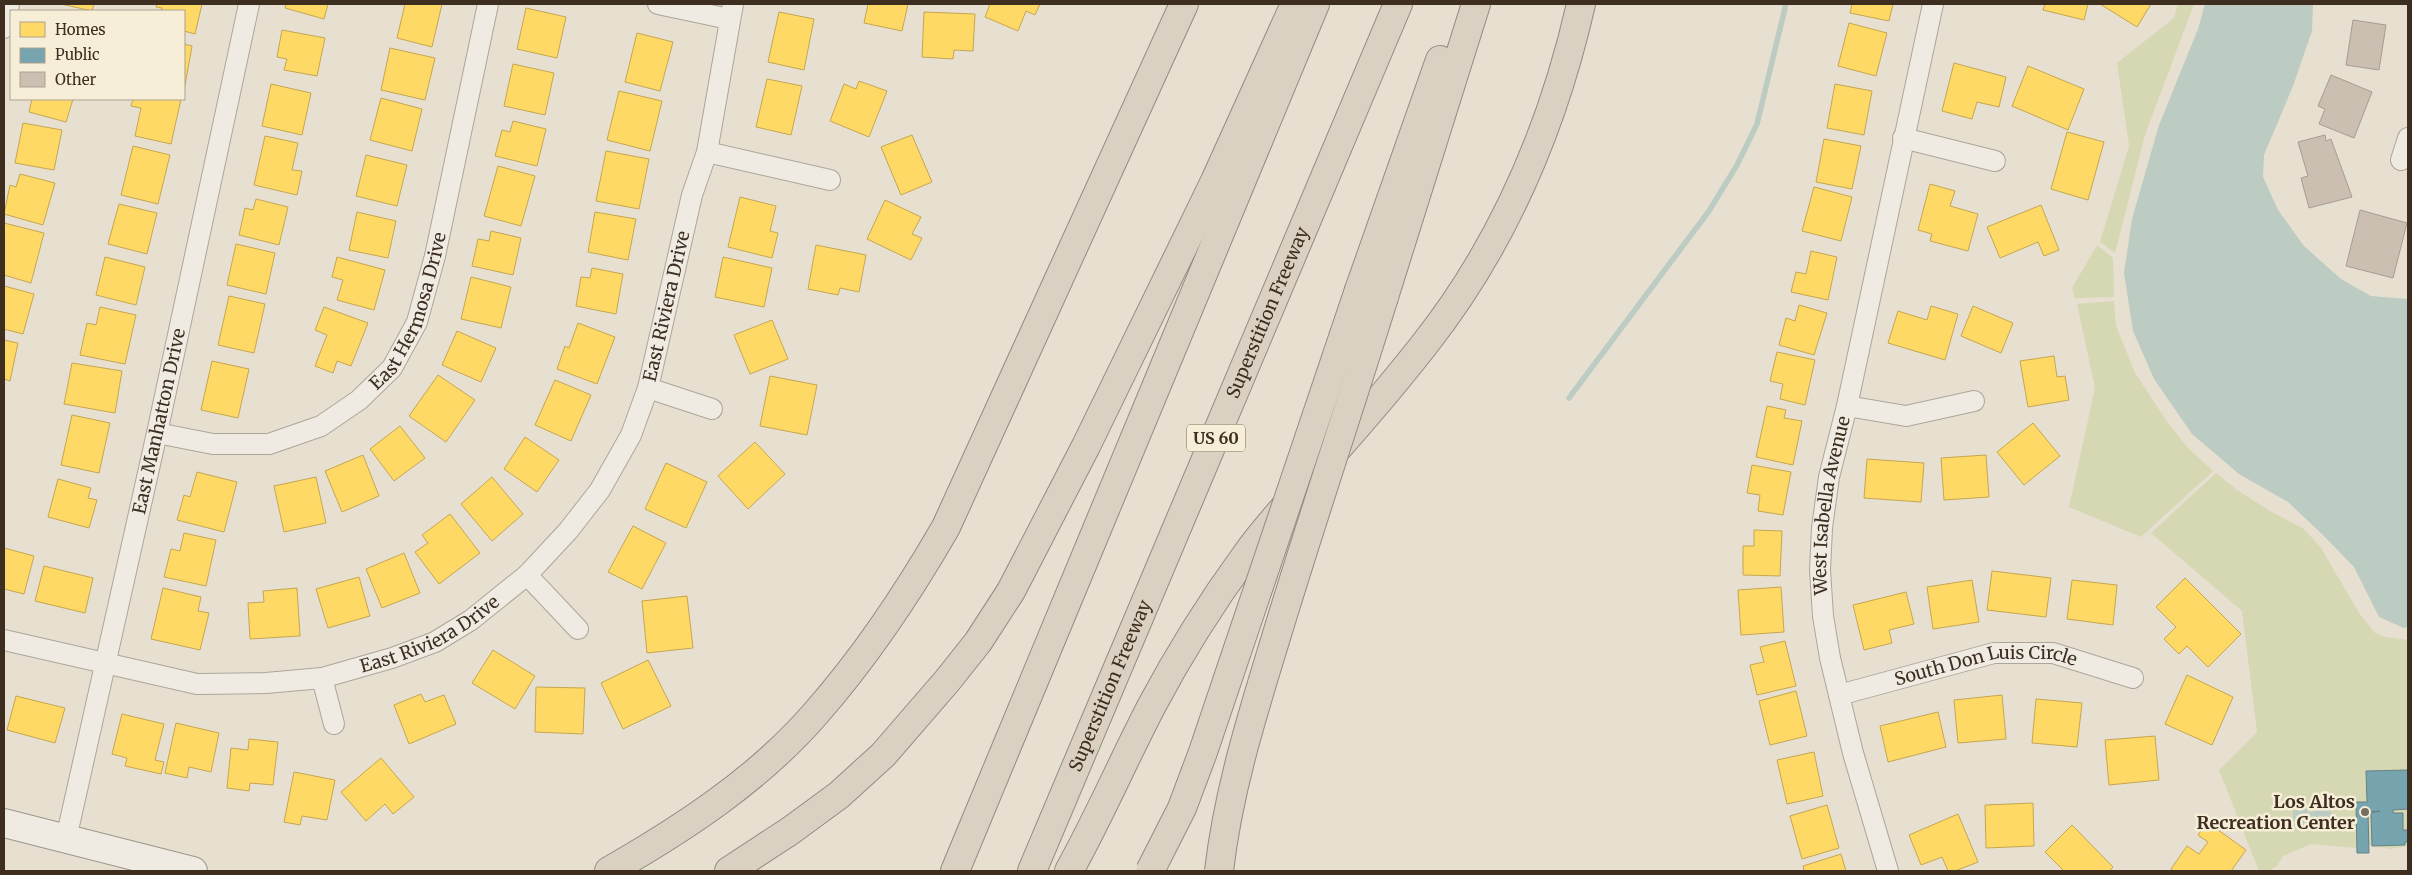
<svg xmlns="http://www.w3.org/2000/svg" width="2412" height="875" font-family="Merriweather,serif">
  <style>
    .green { fill: #d6d7b3 }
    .water { fill: #bcccc2 }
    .homes { fill: #ffd966; stroke: #c5a651 }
    .public { fill: #76a5af; stroke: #658184 }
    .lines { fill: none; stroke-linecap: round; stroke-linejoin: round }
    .stream { stroke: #bcccc2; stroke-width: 5.5 }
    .building { fill: #cbbfb2; stroke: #a89c90 }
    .minor-casing { stroke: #ada599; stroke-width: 22 }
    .secondary-casing { stroke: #9c958a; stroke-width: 30 }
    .motorway-casing { stroke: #928b80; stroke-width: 30 }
    .minor { stroke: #efebe3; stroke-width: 20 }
    .secondary { stroke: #efebe3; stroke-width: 28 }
    .motorway { stroke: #dad1c2; stroke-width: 28 }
    .motorway-bridge-casing { stroke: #928b80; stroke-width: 30; stroke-linecap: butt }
    .motorway-bridge { stroke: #dad1c2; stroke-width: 28 }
    .poi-dot { fill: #786c5e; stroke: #f7eed8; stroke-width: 2 }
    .labels { text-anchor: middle; stroke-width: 5; stroke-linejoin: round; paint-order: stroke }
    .shield { fill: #f7eed8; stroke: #756857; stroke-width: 1 }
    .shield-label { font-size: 16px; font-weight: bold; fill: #3d2e20 }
    .street-label { font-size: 18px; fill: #3d2e20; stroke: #f7eed8 }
    .poi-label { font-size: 18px; font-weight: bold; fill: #3d2e20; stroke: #f7eed8; text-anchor: end }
  </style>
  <rect width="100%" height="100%" fill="#e7e0d1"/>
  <g class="green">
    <polygon points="2178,4 2194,4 2145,135 2115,253 2100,242 2129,146 2117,63 2174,18"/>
    <polygon points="2097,245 2113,258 2114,297 2075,298 2072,288"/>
    <polygon points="2114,301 2116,326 2135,373 2166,420 2188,448 2213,471 2141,537 2069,507 2095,388 2077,304"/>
    <polygon points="2216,473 2237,490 2270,511 2304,529 2321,548 2359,613 2375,633 2385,637 2408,640 2408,846 2390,849 2368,845 2357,848 2311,844 2283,856 2277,866 2269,871 2259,871 2219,770 2257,732 2242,611 2151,533"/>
  </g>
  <g class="water">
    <polygon points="2205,4 2313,4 2312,31 2293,86 2264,155 2263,177 2278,210 2304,246 2341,279 2371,296 2408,299 2408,627 2404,628 2379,617 2354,567 2323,535 2288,502 2239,474 2192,434 2154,379 2133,331 2124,273 2132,219 2159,125 2198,29"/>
    <polygon points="2296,807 2308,807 2308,812 2313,812 2319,807 2328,807 2331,809 2331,823 2326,827 2293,827 2293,810 2297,810"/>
  </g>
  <g class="homes">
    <polygon points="61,4 94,4 92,11"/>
    <polygon points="157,4 202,4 195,34 184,31 184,11 161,11 162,8 156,7"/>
    <polygon points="286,4 328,4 324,19 285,8"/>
    <polygon points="405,4 442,4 432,47 397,38"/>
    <polygon points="868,4 908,4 902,31 864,23"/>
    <polygon points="990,4 1040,4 1035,15 1026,11 1018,31 985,17"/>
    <polygon points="1852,4 1893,4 1889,21 1850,13"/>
    <polygon points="2045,4 2088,4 2084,20 2043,10"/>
    <polygon points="2100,4 2151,4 2137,27"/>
    <polygon points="526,8 566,17 557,58 517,49"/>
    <polygon points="779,12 814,19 804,70 768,62"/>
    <polygon points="924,12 975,14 973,51 954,50 953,59 922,57"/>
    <polygon points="1849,23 1887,33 1876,76 1838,66"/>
    <polygon points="282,30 325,38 317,76 284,70 287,59 277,57"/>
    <polygon points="637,33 673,42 660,91 625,82"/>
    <polygon points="184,44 192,46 185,85 184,84"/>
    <polygon points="390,48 435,58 425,100 381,90"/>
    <polygon points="1954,63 2006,77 1999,107 1977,102 1972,119 1942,111"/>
    <polygon points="513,64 554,73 545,115 504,106"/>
    <polygon points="2028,66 2084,89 2068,130 2012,106"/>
    <polygon points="767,79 802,86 791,135 756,127"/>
    <polygon points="859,81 887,91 869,137 830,121 844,84 856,89"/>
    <polygon points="271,84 311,93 302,135 262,126"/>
    <polygon points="1835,84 1872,91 1864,135 1827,128"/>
    <polygon points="619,91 662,101 650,151 607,140"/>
    <polygon points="381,98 422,109 412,151 370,140"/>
    <polygon points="32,99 73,99 66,122 29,112"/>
    <polygon points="133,99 181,99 171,144 135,136 141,108 131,106"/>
    <polygon points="513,121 546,129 537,166 495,156 502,130 510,132"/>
    <polygon points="23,123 62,130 54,170 15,163"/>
    <polygon points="2067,132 2104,142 2088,200 2051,189"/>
    <polygon points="912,135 932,182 901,195 881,147"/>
    <polygon points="265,136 298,143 292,170 302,171 297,195 254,185"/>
    <polygon points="1824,139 1861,146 1852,189 1816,182"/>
    <polygon points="133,146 170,155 158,204 121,195"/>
    <polygon points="606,151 649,159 639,209 596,201"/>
    <polygon points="366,155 407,165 397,206 356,196"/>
    <polygon points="498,166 535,176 521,226 484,216"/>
    <polygon points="20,174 55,183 43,225 4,214 10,185 16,187"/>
    <polygon points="1930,184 1955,191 1950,206 1978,214 1968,251 1930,241 1932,234 1918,230"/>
    <polygon points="1814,187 1852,197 1841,241 1802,231"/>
    <polygon points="740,197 776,206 770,231 778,233 772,258 728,247"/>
    <polygon points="256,199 288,207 279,245 239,235 245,208 253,210"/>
    <polygon points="885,200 921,217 912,234 922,238 911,260 867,239"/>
    <polygon points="119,204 157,213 147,254 108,244"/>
    <polygon points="2041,205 2059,250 2044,256 2038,242 2000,258 1987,227"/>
    <polygon points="357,212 396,221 388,258 349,250"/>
    <polygon points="595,212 636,219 628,260 588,252"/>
    <polygon points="4,223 44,233 31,283 4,275"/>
    <polygon points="491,231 521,238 513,275 472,266 478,239 489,241"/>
    <polygon points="236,244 275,253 266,294 227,285"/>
    <polygon points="816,245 866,255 859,292 840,288 838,295 808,289"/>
    <polygon points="1811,251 1837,257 1828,300 1791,292 1796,272 1806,274"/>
    <polygon points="105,257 145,267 136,305 96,295"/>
    <polygon points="337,257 385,270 374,310 337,300 343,280 332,277"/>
    <polygon points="723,257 772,268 764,307 715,297"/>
    <polygon points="592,268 623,274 616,314 576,306 581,277 590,278"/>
    <polygon points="471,277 511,287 501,328 461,319"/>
    <polygon points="4,286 34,294 23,334 4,329"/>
    <polygon points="229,296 265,304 254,353 218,345"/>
    <polygon points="1799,305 1827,313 1814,355 1779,345 1786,318 1795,321"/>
    <polygon points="1931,306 1958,314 1945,360 1888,343 1898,311 1927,320"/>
    <polygon points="1973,306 2013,323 2001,353 1961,336"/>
    <polygon points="100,307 136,315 125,364 80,355 87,323 96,325"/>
    <polygon points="324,307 368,323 351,366 337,361 333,373 315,366 327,335 315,330"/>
    <polygon points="772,320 788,359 750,374 734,335"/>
    <polygon points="578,323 615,337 597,384 557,369 565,346 569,348"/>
    <polygon points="457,331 496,348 481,382 442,365"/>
    <polygon points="4,340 18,343 10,381 4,379"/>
    <polygon points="1777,352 1815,360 1805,405 1780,399 1783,384 1770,381"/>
    <polygon points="2054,356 2057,377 2065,376 2069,400 2028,407 2020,361"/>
    <polygon points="212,361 249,369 238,418 201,410"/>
    <polygon points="72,363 122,371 115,413 64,404"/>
    <polygon points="438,375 475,400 446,442 409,416"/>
    <polygon points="770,376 817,385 807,435 760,426"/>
    <polygon points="555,380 591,395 571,441 535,425"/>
    <polygon points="1767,406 1786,410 1784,418 1802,421 1793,465 1756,457"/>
    <polygon points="72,415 110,423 99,473 61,465"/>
    <polygon points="2033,423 2060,456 2024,485 1997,452"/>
    <polygon points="400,426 425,458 394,481 370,449"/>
    <polygon points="525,437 559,460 537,492 504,469"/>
    <polygon points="755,442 785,474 748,509 718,476"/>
    <polygon points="363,455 379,496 342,512 325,471"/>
    <polygon points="1986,455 1989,497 1944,500 1941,458"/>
    <polygon points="1867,459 1924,463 1921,502 1864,498"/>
    <polygon points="666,463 707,482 686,528 645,509"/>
    <polygon points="1752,465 1791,472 1783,515 1758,511 1760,495 1747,493"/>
    <polygon points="197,472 237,482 224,532 177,520 184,495 190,497"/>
    <polygon points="316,477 326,523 284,532 274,486"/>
    <polygon points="492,477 523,514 492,541 461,504"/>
    <polygon points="58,479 91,488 88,498 97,500 89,528 48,517"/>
    <polygon points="450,514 480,553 439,584 415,552 428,543 422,535"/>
    <polygon points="633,526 666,543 642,589 608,572"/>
    <polygon points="1754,530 1782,531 1780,576 1743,575 1743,546 1754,546"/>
    <polygon points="184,533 216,540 206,586 164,577 171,549 180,551"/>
    <polygon points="4,548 34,556 24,594 4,589"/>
    <polygon points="404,553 420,593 382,608 366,569"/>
    <polygon points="44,566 93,578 85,613 35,601"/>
    <polygon points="1992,571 2051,578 2046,617 1987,610"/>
    <polygon points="359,577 370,616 328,628 316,589"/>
    <polygon points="2185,578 2241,634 2208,667 2187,646 2179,654 2164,639 2176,627 2156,607"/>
    <polygon points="1972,580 1979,622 1933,629 1927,587"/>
    <polygon points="2072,580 2117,585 2113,625 2067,619"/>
    <polygon points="1781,587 1784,632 1741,635 1738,590"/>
    <polygon points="163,588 201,597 198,611 209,613 200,650 151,639"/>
    <polygon points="297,588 300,636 250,639 248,603 264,602 263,591"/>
    <polygon points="1906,592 1914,624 1889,630 1892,643 1864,650 1853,605"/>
    <polygon points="687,596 693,648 647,653 642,601"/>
    <polygon points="1785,641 1796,686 1757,695 1750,665 1764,662 1760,647"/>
    <polygon points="493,650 535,676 515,709 472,683"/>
    <polygon points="648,660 671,706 623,729 601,683"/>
    <polygon points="2187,675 2233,697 2212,745 2165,724"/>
    <polygon points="536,687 585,688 583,734 535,732"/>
    <polygon points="1796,691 1807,736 1770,745 1759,701"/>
    <polygon points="421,694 425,702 444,695 456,724 409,744 394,705"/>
    <polygon points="2002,695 2006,739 1958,743 1954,700"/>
    <polygon points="16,696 65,708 55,743 7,730"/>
    <polygon points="2036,699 2082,703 2077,747 2032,743"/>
    <polygon points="1938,712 1946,747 1888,762 1880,726"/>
    <polygon points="122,714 164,724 155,760 164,762 161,774 125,766 127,758 112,754"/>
    <polygon points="176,723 219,733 211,772 189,767 187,778 165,773"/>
    <polygon points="2155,736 2159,780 2109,785 2105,740"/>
    <polygon points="249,739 278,742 273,785 250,783 249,791 227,788 231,748 248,750"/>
    <polygon points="1814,752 1823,796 1787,804 1777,760"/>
    <polygon points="381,758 414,797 393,814 385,804 366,821 341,792"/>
    <polygon points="294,772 335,780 327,820 302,816 300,825 284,822"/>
    <polygon points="2033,803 2034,846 1986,848 1985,805"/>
    <polygon points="1827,805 1839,848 1802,859 1790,816"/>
    <polygon points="1958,814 1978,862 1955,871 1948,871 1942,857 1921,865 1909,835"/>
    <polygon points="2207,822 2246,850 2231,871 2174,871 2171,869 2187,846 2199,854 2208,842 2198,835"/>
    <polygon points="2072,825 2113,867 2109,871 2064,871 2045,852"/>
    <polygon points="1841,854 1846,871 1804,871 1803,866"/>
  </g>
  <polygon class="public" points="2408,770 2408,809 2393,810 2393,813 2403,813 2403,830 2408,830 2408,842 2405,842 2405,845 2372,846 2371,813 2380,811 2368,812 2369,853 2357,853 2356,802 2367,802 2366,771"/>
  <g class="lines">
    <polyline class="stream" points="1569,398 1709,211 1737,165 1757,124 1786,4"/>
  </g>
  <g class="building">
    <polygon points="2353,20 2386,25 2379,70 2346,65"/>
    <polygon points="2331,75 2372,92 2354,138 2319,124 2325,109 2318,106"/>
    <polygon points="2325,135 2326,141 2331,139 2352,197 2309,208 2301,178 2308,176 2298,142"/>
    <polygon points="2360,210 2407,223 2393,278 2346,266"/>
  </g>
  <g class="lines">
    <defs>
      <g id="minor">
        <polyline points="658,4 729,19"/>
        <polyline points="4,28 9,4"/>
        <polyline points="1903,138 1995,161"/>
        <polyline points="707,152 830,180"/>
        <polyline points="2401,160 2408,138"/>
        <polyline points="648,388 712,409"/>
        <polyline points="1847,406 1906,416 1974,401"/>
        <path id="s1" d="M157 433 213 444H269L321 426 359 400 392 368 417 322 435 256 488 4"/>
        <polyline points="527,575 578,629"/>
        <path id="s2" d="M4 640 197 684 266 683 322 678 392 658 435 642 471 620 527 575 568 531 600 490 631 435 648 388 692 195 707 152 733 4"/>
        <polyline points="322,678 334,724"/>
        <path id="s3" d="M1839 695 1994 653H2053L2133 678"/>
        <path id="s4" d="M66 839 157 433 249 4"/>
        <path id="s5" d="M1888 871 1853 753 1830 658 1823 616 1820 570 1822 528 1829 477 1847 406 1933 4"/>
      </g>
      <polyline id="secondary" points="4,823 193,871"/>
      <g id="motorway">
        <polyline points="1359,290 1440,60"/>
        <polyline points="1384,297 1476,4"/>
        <path d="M609 871C684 828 759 779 816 713 867 655 908 593 946 527L1184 4"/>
        <polyline points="729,871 790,831 839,795 883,755 947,681 978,642 1011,591 1086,446 1215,181 1295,4"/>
        <polyline points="955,871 1315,4"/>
        <path id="s6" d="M1032 871 1398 4"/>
        <path d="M1069 871C1099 817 1123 761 1151 707 1179 654 1211 603 1246 555 1265 528 1287 505 1308 481 1348 437 1388 391 1424 345 1503 245 1553 127 1581 4"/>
      </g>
    </defs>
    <use href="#minor" class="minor-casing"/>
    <use href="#secondary" class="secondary-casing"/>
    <use href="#motorway" class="motorway-casing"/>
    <use href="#minor" class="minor"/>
    <use href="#secondary" class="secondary"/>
    <use href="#motorway" class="motorway"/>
    <defs>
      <g id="motorway-bridge">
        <polyline points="1150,871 1182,808 1203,752 1359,290"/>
        <path d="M1219 871C1228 793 1251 719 1274 644 1309 528 1348 413 1384 297"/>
      </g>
    </defs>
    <use href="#motorway-bridge" class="motorway-bridge-casing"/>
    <use href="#motorway-bridge" class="motorway-bridge"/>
  </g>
  <circle class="poi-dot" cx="2365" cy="812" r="5"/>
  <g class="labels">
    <rect class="shield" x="1187" y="424.5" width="58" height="27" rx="4"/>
    <g class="shield-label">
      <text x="1216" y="444">US 60</text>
    </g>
    <g class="street-label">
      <text dy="6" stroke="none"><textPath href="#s2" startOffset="865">East Riviera Drive</textPath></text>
      <text dy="6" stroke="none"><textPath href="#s1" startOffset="319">East Hermosa Drive</textPath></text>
      <text dy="6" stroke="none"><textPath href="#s6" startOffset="606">Superstition Freeway</textPath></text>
      <text dy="6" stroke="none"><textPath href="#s4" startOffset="428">East Manhatton Drive</textPath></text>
      <text dy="6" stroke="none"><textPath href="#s5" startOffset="375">West Isabella Avenue</textPath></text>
      <text dy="6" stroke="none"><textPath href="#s2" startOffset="440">East Riviera Drive</textPath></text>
      <text dy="6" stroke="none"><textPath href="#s3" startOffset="151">South Don Luis Circle</textPath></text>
      <text dy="6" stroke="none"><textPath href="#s6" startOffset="201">Superstition Freeway</textPath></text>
    </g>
    <g class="poi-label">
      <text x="2355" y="808">Los Altos<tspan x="2355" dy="21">Recreation Center</tspan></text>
    </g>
  </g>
  <rect width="2412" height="875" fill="none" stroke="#3d2e20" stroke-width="10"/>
  <rect x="10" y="10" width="175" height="90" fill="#f7eed8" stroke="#ada18e"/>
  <rect x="20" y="22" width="25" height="15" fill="#ffd966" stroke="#ada18e"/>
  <text x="55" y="35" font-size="15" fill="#3d2e20">Homes</text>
  <rect x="20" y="48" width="25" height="15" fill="#76a5af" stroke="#ada18e"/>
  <text x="55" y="60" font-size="15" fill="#3d2e20">Public</text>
  <rect x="20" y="72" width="25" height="15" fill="#cbbfb2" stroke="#ada18e"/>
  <text x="55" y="85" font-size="15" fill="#3d2e20">Other</text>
</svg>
